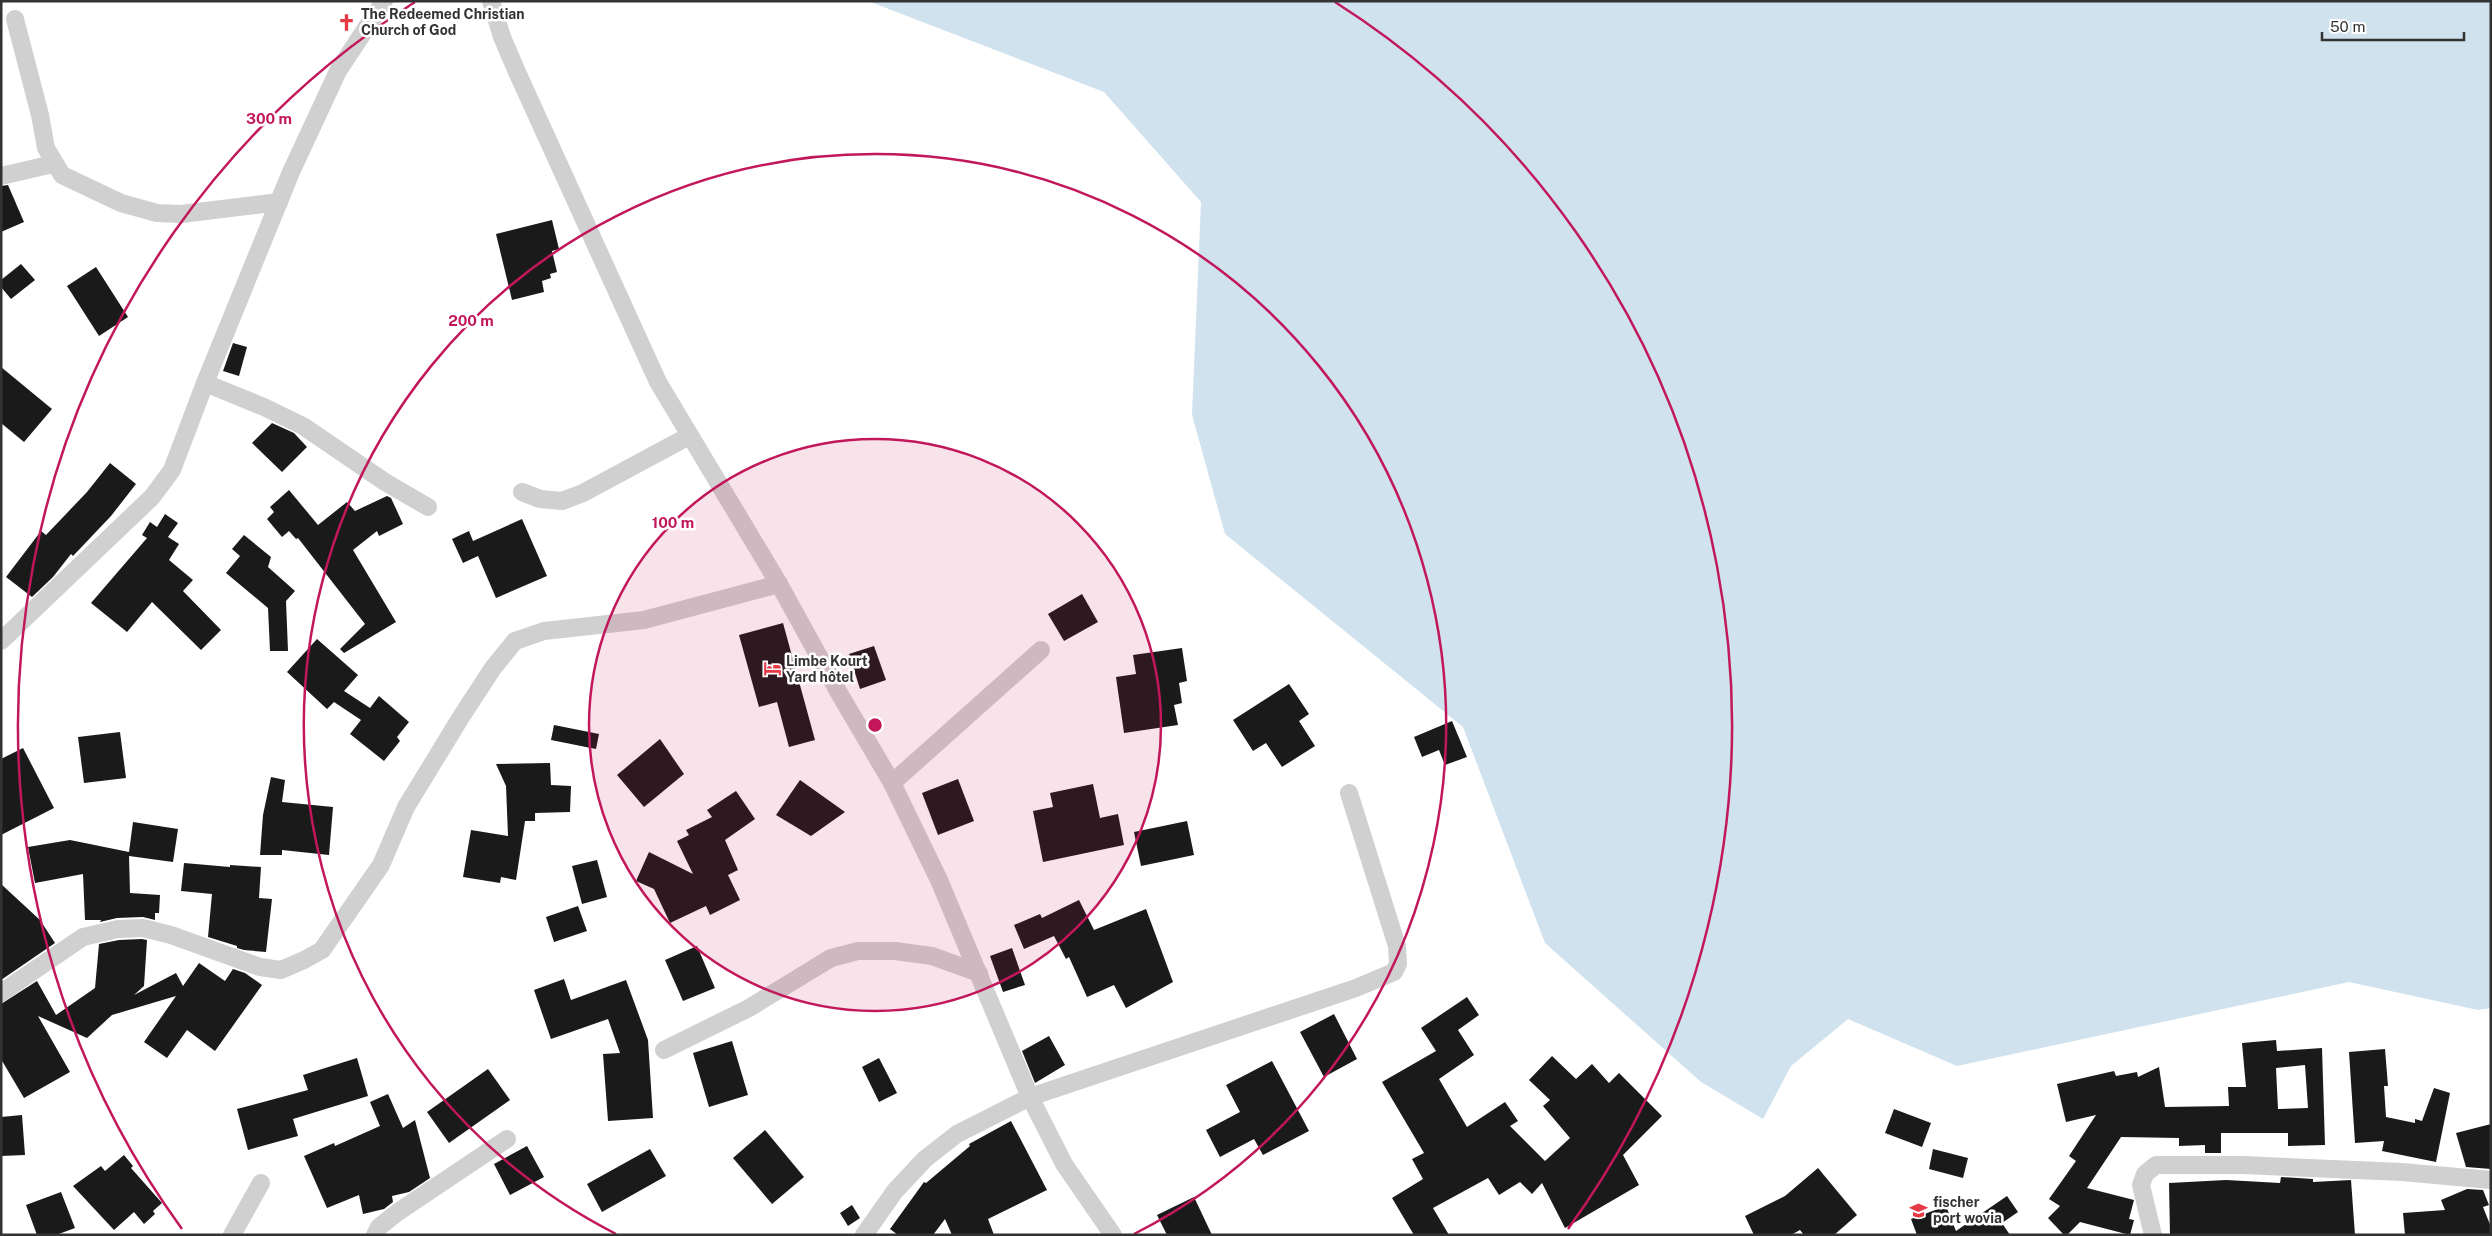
<svg xmlns="http://www.w3.org/2000/svg" width="2492" height="1236" font-family="'Public Sans',sans-serif">
  <style>
    .water { fill: #cfe2ee }
    .building { fill: #1a1a1a; fill-rule: evenodd }
    .lines { fill: none; stroke-linecap: round; stroke-linejoin: round }
    .minor { stroke: #d0d0d0; stroke-width: 18 }
    .ring { fill: none; stroke: #c2185b; stroke-width: 2.5 }
    .labels { text-anchor: middle; stroke-width: 5; stroke-linejoin: round; paint-order: stroke }
    .poi-label { font-size: 14px; font-weight: bold; fill: #333; stroke: #fff; text-anchor: start }
    .centre { fill: #c2185b; stroke: #fff; stroke-width: 2.5 }
    .ring-label { font-size: 15px; text-anchor: middle; font-weight: bold; fill: #c2185b; stroke: #fff; stroke-width: 5; stroke-linejoin: round; paint-order: stroke }
  </style>
  <rect width="100%" height="100%" fill="#fff"/>
  <polygon class="water" points="868,1 2491,1 2491,1008 2478,1010 2349,982 1957,1066 1848,1019 1791,1066 1763,1119 1701,1082 1545,943 1463,727 1225,534 1192,415 1201,202 1104,92"/>
  <g class="building">
    <polygon points="8,185 24,222 1,232 1,186"/>
    <polygon points="552,220 559,249 552,251 557,272 550,274 551,278 542,281 544,292 512,300 496,234"/>
    <polygon points="21,264 35,280 11,299 1,287 1,280"/>
    <polygon points="96,267 128,317 99,336 67,286"/>
    <polygon points="233,343 247,347 239,376 223,371"/>
    <polygon points="1,367 52,409 24,442 1,423"/>
    <polygon points="272,423 294,433 307,447 282,472 252,443"/>
    <polygon points="110,463 136,484 111,516 73,556 71,554 53,577 32,597 6,577 41,531 46,535 87,492"/>
    <polygon points="289,490 318,525 347,502 355,511 387,496 391,498 403,524 379,536 377,531 353,550 396,622 344,653 340,649 365,624 298,538 296,539 289,531 282,537 267,519 274,512 270,507"/>
    <polygon points="165,514 178,523 168,537 179,544 169,560 193,580 183,591 221,630 201,650 152,602 127,632 91,603 147,538 142,535 150,522 157,527"/>
    <polygon points="522,519 547,576 496,598 478,556 463,563 452,539 469,531 473,541"/>
    <polygon points="244,535 271,557 268,567 295,591 286,601 288,651 270,651 268,608 226,573 240,556 232,549"/>
    <polygon points="1082,594 1098,622 1064,641 1048,614"/>
    <polygon points="783,623 815,740 789,747 777,702 759,707 739,635"/>
    <polygon points="317,639 358,675 344,691 370,708 379,696 409,722 397,737 400,741 384,761 350,734 361,720 334,702 327,709 287,672"/>
    <polygon points="874,646 886,680 860,689 849,654"/>
    <polygon points="1182,648 1187,681 1179,683 1182,703 1174,705 1178,725 1124,733 1116,677 1136,674 1133,655"/>
    <polygon points="1289,684 1309,714 1299,721 1315,746 1282,767 1266,743 1253,751 1233,720"/>
    <polygon points="1452,721 1467,757 1445,765 1439,750 1422,757 1414,737"/>
    <polygon points="554,725 599,734 596,749 551,740"/>
    <polygon points="120,732 126,778 84,783 78,737"/>
    <polygon points="660,739 684,774 644,807 617,775"/>
    <polygon points="23,748 54,808 1,835 1,759"/>
    <polygon points="550,763 551,785 571,786 570,812 535,813 535,821 525,821 516,880 501,877 500,883 463,877 471,830 508,836 506,786 496,764"/>
    <polygon points="271,777 285,780 282,802 333,807 329,855 282,850 282,855 260,855 263,815"/>
    <polygon points="958,779 974,821 938,835 922,793"/>
    <polygon points="800,780 845,812 811,836 776,815"/>
    <polygon points="1093,784 1100,818 1118,814 1124,845 1043,862 1033,811 1053,807 1050,793"/>
    <polygon points="736,791 755,819 725,840 738,870 728,875 740,900 710,915 706,906 670,923 654,889 636,881 649,852 693,874 677,841 689,835 686,830 712,817 707,810"/>
    <polygon points="1187,821 1194,855 1141,866 1134,832"/>
    <polygon points="133,822 178,829 173,862 129,856 130,893 160,895 159,913 155,913 155,920 143,917 117,918 100,922 101,920 85,920 83,874 35,883 28,847 70,840 129,852"/>
    <polygon points="597,860 607,897 582,904 572,866"/>
    <polygon points="184,863 230,867 230,865 261,867 259,898 272,899 266,952 244,950 237,948 237,946 208,937 212,894 181,891"/>
    <polygon points="1,884 40,920 55,943 1,980"/>
    <polygon points="1079,900 1094,930 1146,909 1173,982 1126,1008 1114,985 1087,997 1069,957 1066,959 1054,936 1024,949 1014,925 1040,914 1042,918"/>
    <polygon points="578,906 587,931 554,942 546,917"/>
    <polygon points="142,939 147,940 144,986 134,995 176,973 183,986 199,963 225,981 233,969 245,973 262,985 215,1051 187,1030 167,1058 144,1042 176,996 112,1015 87,1038 38,1016 70,1072 24,1098 1,1059 1,1004 37,981 56,1015 95,988 99,944 119,940"/>
    <polygon points="697,946 715,988 683,1001 665,960"/>
    <polygon points="1012,948 1025,985 1003,992 990,956"/>
    <polygon points="564,979 571,1000 626,980 648,1040 653,1118 608,1121 603,1054 620,1053 608,1019 551,1039 534,990"/>
    <polygon points="1467,997 1479,1015 1458,1030 1474,1055 1439,1079 1467,1127 1505,1102 1518,1121 1510,1126 1545,1161 1570,1138 1543,1106 1550,1100 1529,1080 1552,1056 1576,1079 1592,1064 1609,1083 1619,1073 1662,1116 1623,1155 1639,1185 1565,1228 1542,1183 1532,1194 1520,1182 1499,1195 1488,1178 1433,1208 1449,1235 1414,1235 1392,1198 1423,1179 1412,1159 1424,1153 1382,1082 1436,1051 1421,1028"/>
    <polygon points="1334,1014 1357,1059 1324,1077 1300,1032"/>
    <polygon points="1049,1036 1065,1065 1035,1083 1022,1051"/>
    <path d="M2276 1040 2277 1051 2322 1048 2325 1145 2288 1146V1133H2221V1153H2205V1145L2179 1146V1138L2121 1137 2087 1188 2134 1200 2129 1219 2134 1220 2130 1235 2080 1222 2067 1235H2064L2048 1218 2060 1206 2049 1199 2076 1161 2069 1156 2096 1115 2066 1122 2057 1084 2114 1071 2116 1076 2137 1072 2138 1077 2159 1067 2165 1107 2229 1106 2228 1087H2246L2242 1043ZM2305 1065 2308 1108 2278 1109 2276 1068Z"/>
    <polygon points="732,1041 748,1095 709,1107 693,1053"/>
    <polygon points="2385,1049 2388,1086 2384,1086 2386,1117 2415,1123 2415,1119 2422,1121 2434,1088 2450,1093 2436,1162 2382,1151 2384,1141 2355,1143 2349,1052"/>
    <polygon points="357,1058 368,1096 293,1119 298,1136 248,1150 237,1109 308,1090 303,1075"/>
    <polygon points="879,1058 897,1093 879,1102 862,1067"/>
    <polygon points="1272,1061 1309,1131 1263,1155 1254,1139 1220,1157 1206,1130 1240,1112 1226,1085"/>
    <polygon points="488,1069 510,1100 449,1143 427,1112"/>
    <polygon points="388,1094 403,1128 415,1120 430,1178 409,1192 392,1196 393,1202 384,1209 363,1214 359,1195 327,1208 304,1156 334,1143 335,1146 380,1126 370,1102"/>
    <polygon points="1894,1109 1931,1123 1922,1147 1885,1133"/>
    <polygon points="22,1115 25,1155 1,1156 1,1117"/>
    <polygon points="1011,1121 1047,1190 988,1219 994,1235 952,1235 945,1219 933,1235 898,1235 890,1229 924,1182 926,1183 970,1146 969,1144"/>
    <polygon points="2491,1124 2491,1169 2466,1167 2456,1133"/>
    <polygon points="765,1130 804,1177 772,1204 733,1158"/>
    <polygon points="527,1146 544,1177 510,1195 494,1164"/>
    <polygon points="650,1149 666,1176 602,1212 587,1184"/>
    <polygon points="1933,1149 1968,1158 1963,1178 1929,1169"/>
    <polygon points="124,1155 133,1166 131,1168 162,1203 153,1211 155,1214 144,1224 134,1212 114,1230 73,1186 101,1166 105,1171"/>
    <polygon points="1818,1168 1857,1215 1834,1235 1804,1235 1800,1230 1791,1235 1754,1235 1745,1216 1785,1196"/>
    <polygon points="2281,1177 2313,1179 2313,1182 2351,1180 2355,1235 2170,1235 2169,1183 2226,1180 2280,1183"/>
    <polygon points="2467,1189 2483,1190 2489,1205 2483,1207 2491,1227 2491,1235 2405,1235 2403,1213 2445,1210 2441,1200"/>
    <polygon points="61,1192 75,1228 56,1235 37,1235 26,1205"/>
    <polygon points="2007,1196 2018,1212 2002,1223 2010,1235 1917,1235 1911,1219 1946,1206 1956,1231"/>
    <polygon points="1194,1197 1212,1235 1167,1235 1157,1215"/>
    <polygon points="852,1205 860,1218 848,1226 840,1213"/>
  </g>
  <g class="lines">
    <g class="minor">
      <polyline points="491,1 502,37 517,72 658,382 779,584 839,693 892,783 939,880 1030,1097 1064,1164 1113,1235"/>
      <polyline points="15,19 40,115 46,148 62,175 121,203 157,213 181,214 279,202"/>
      <polyline points="1,176 53,164"/>
      <polyline points="205,383 264,407 303,426 385,482 428,507"/>
      <polyline points="522,492 540,499 562,501 583,493 689,436"/>
      <polyline points="1,641 152,497 172,470 205,383 291,172 338,71 384,1"/>
      <polyline points="892,783 1041,650"/>
      <polyline points="1,993 83,937 118,929 143,928 171,935 260,967 281,970 304,960 322,950 381,865 406,807 461,717 493,668 515,641 544,631 644,620 779,584"/>
      <polyline points="664,1050 749,1008 831,958 858,951 895,951 932,956 979,973"/>
      <polyline points="232,1235 261,1183"/>
      <polyline points="375,1235 379,1227 398,1212 507,1139"/>
      <polyline points="864,1235 895,1191 925,1159 957,1134 1030,1097 1356,988 1394,972 1398,964 1397,946 1349,793"/>
      <polyline points="2153,1235 2141,1185 2145,1174 2156,1165 2242,1165 2402,1172 2491,1180"/>
    </g>
  </g>
  <circle cx="875" cy="725" r="286" fill="#c2185b" fill-opacity=".12"/>
  <g class="ring">
    <circle cx="875" cy="725" r="286"/>
    <path d="M616 1234A571 571 0 1 1 1134 1234"/>
    <path d="M182 1229A857 857 0 0 1 415 2M1335 2A857 857 0 0 1 1568 1229"/>
  </g>
  <defs>
    <symbol id="church-bare" viewBox="-9 -9 18 18"><path d="M-1.2-6h2.4v3.5h3.3v2.4h-3.3V6h-2.4V-.1h-3.3v-2.4h3.3Z" fill="#e63946" stroke="#fff" stroke-width="2.5" paint-order="stroke"/></symbol>
    <symbol id="hotel-bare" viewBox="-9 -9 18 18"><path d="M-6-4.5h1.5V1H6V5H4.5V3h-9V5H-6ZM-4 0a1.8 1.8 0 1 1 3.6 0ZM.5 0V-2.5h3Q6-2.5 6 0Z" fill="#e63946" stroke="#fff" stroke-width="2.5" paint-order="stroke"/></symbol>
    <symbol id="school-bare" viewBox="-9 -9 18 18"><path d="M0-5L7-2L0 1L-7-2ZM-4 1L0 2.5L4 1V4Q0 6-4 4Z" fill="#e63946" stroke="#fff" stroke-width="2.5" paint-order="stroke"/></symbol>
  </defs>
  <g fill-rule="evenodd">
    <use href="#church-bare" x="334" y="10" width="25" height="25"/>
    <use href="#hotel-bare" x="760" y="656" width="25" height="25"/>
    <use href="#school-bare" x="1906" y="1198" width="25" height="25"/>
  </g>
  <g class="labels">
    <g class="poi-label">
      <text x="361" y="19">The Redeemed Christian<tspan x="361" dy="16">Church of God</tspan></text>
      <text x="786" y="666">Limbe Kourt<tspan x="786" dy="16">Yard hôtel</tspan></text>
      <text x="1933" y="1207">fischer<tspan x="1933" dy="16">port wovia</tspan></text>
    </g>
  </g>
  <circle cx="875" cy="725" r="8" class="centre"/>
  <g class="ring-label">
    <text x="269" y="124">300 m</text>
    <text x="471" y="326">200 m</text>
    <text x="673" y="528">100 m</text>
  </g>
  <rect width="2492" height="1236" fill="none" stroke="#333333" stroke-width="5"/>
  <path d="M2322 32v8h142v-8" fill="none" stroke="#333333" stroke-width="2.5"/>
  <text x="2330" y="32" font-size="15" fill="#333333" stroke="#ffffff" stroke-width="4" paint-order="stroke">50 m</text>
</svg>
